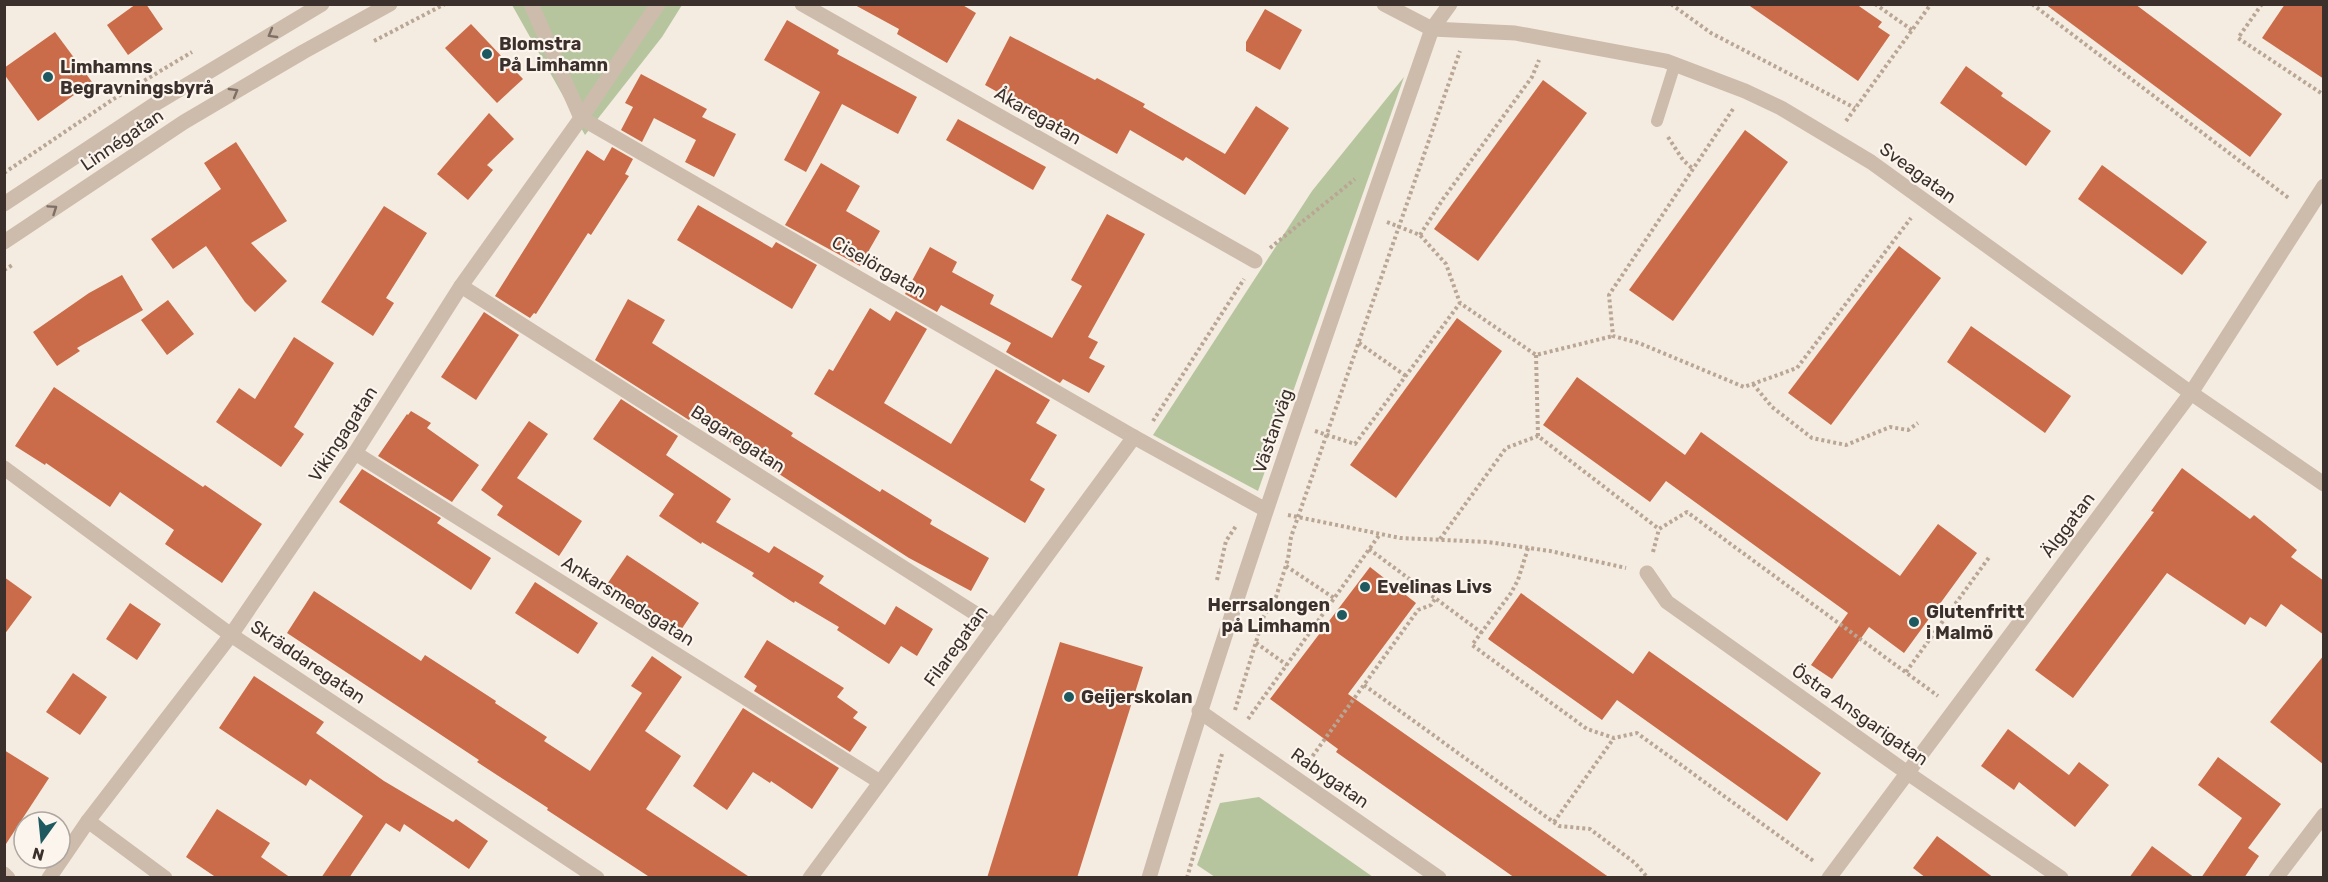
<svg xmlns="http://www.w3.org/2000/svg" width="2328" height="882" font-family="Rubik,sans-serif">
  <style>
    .green { fill: #b7c59f }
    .building { fill: #ca6c49 }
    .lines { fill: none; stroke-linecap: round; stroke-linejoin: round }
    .path { stroke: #baa695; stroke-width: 4; stroke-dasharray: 3 3; stroke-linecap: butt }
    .service { stroke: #cdbcac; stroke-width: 12 }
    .minor { stroke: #cdbcac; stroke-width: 15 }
    .tertiary { stroke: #cdbcac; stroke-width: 15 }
    .oneway { stroke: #7d6f65 }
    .poi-dot { fill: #1e595f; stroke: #fbf5ee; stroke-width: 2 }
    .labels { text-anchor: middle; stroke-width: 4.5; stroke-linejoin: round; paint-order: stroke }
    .poi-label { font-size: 18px; font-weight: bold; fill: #3b302b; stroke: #fbf5ee; text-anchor: start }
    .street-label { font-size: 18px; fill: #3b302b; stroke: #fbf5ee }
  </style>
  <rect width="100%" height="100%" fill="#f4ece1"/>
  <g class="green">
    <polygon points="512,5 682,5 662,37 585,135"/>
    <polygon points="1404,77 1258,491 1153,435 1312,191"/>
    <polygon points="1259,797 1373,877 1215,877 1197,865 1220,803"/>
  </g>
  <g class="building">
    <polygon points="136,4 146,4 163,29 128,55 107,25"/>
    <polygon points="853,4 961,4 976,13 947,63 897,34 899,29"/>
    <polygon points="1747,4 1856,4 1882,22 1878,27 1890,35 1858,81"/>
    <polygon points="2045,4 2135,4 2282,114 2250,157"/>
    <polygon points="2285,4 2324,4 2324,79 2262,38"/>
    <polygon points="1265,9 1302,30 1280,70 1246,51 1246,42"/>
    <polygon points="787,20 839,50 837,54 917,97 898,134 842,104 806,172 784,160 820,92 764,60"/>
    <polygon points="471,24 523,79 497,103 445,48"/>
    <polygon points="55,32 92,82 38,121 4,74 4,68"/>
    <polygon points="1010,36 1095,80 1097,78 1145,104 1143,107 1225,154 1256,106 1289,128 1245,195 1186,157 1183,161 1130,130 1117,154 1069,127 1067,131 985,85"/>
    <polygon points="1966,66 2003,93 2001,96 2051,131 2026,166 1940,103"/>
    <polygon points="641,74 707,109 702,117 736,134 714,177 685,162 696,140 654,118 642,142 621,130 633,107 625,103"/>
    <polygon points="1543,80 1587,113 1478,261 1434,229"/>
    <polygon points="489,113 514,139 487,165 493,170 468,200 437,174"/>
    <polygon points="958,119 1046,167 1033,190 946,140"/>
    <polygon points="1745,130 1788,162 1673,321 1629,290"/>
    <polygon points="236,142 287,221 251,243 287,281 255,312 245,302 206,246 173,269 151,239 221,189 204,163"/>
    <polygon points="612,147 633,159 625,174 629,176 591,235 588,233 536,314 534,313 530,318 495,296 587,150 604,161"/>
    <polygon points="821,163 860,186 846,211 880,231 860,266 785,225"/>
    <polygon points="2102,165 2207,242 2182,275 2078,199"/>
    <polygon points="698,205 772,248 776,242 817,265 792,309 677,240"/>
    <polygon points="384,206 427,233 386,298 394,303 373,336 321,302"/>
    <polygon points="1107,214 1145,234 1088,337 1098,342 1089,358 1105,366 1089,393 1063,379 1060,383 1006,352 1011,343 941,305 937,312 905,294 930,247 957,262 952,272 994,295 990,304 1052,338 1082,286 1071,280"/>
    <polygon points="1899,246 1941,278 1831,425 1788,393"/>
    <polygon points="122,275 143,310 77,348 80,351 57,366 33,332 89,293"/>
    <polygon points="628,299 665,320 652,343 793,433 791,436 880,492 882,489 932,520 930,524 989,558 971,591 909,558 691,417 689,420 595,360"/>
    <polygon points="168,300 194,334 167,355 141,320"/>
    <polygon points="870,308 890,321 896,311 927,329 884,403 951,444 996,369 1050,400 1036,423 1057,435 1030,480 1045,489 1025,523 814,394 829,369 833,371"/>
    <polygon points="484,312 519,335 476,400 441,377"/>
    <polygon points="1457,318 1502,351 1396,498 1350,465"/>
    <polygon points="1971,326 2071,396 2045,433 1947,362"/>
    <polygon points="294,337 334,363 294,427 304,434 281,467 216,422 239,388 255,399"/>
    <polygon points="1577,377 1685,455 1701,432 1900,576 1938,524 1977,553 1904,653 1869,627 1832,679 1811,665 1848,613 1666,481 1650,502 1543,425"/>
    <polygon points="54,387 203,487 205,485 262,524 222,583 165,544 174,530 120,492 110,507 46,463 45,465 15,446"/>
    <polygon points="621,399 678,436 666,455 731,499 716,522 769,553 774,546 824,576 819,583 885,625 896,606 933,629 917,656 901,646 889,664 837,630 839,627 795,601 794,603 752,576 754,573 702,542 701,544 659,516 674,494 593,439"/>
    <polygon points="411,411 431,423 427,428 479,465 452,502 378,456 407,414 408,415"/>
    <polygon points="529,421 548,434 517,478 582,521 559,556 497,515 503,506 481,490"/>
    <polygon points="2182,468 2250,519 2254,515 2297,550 2291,557 2324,581 2324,635 2281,604 2266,627 2250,617 2245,625 2167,573 2073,698 2035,670 2154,512 2151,511"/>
    <polygon points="362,469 441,518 437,523 491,558 471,590 339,502"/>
    <polygon points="627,555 699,603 675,639 603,590"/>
    <polygon points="1370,567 1416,603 1348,694 1610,878 1515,878 1336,752 1338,749 1270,699"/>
    <polygon points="4,577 32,597 4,635"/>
    <polygon points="535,582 598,623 578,654 515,613"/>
    <polygon points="314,591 421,661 425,655 496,701 495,703 547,737 544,741 590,771 642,693 631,686 652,656 682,677 645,731 681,756 646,809 751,878 651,878 547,810 548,808 477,762 479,760 287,633"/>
    <polygon points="1521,593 1633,674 1649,651 1821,773 1787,821 1617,700 1602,720 1488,639"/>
    <polygon points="130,603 161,624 137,660 106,639"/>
    <polygon points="767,640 844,688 837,697 858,712 853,718 867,727 850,752 754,691 757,686 744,677"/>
    <polygon points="1060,642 1143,667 1077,878 987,878"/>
    <polygon points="2324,655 2324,765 2270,722"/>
    <polygon points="73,673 107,697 80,735 46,712"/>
    <polygon points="254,676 324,722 316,733 384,781 453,822 456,819 488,841 469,869 404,824 400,832 386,823 349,878 321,878 363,816 310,779 306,786 219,728"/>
    <polygon points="743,708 839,768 812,809 771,781 770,783 753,772 727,810 693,786"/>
    <polygon points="2008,729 2069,775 2079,762 2109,785 2075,827 2019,782 2014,790 1981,766"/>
    <polygon points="4,750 49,778 4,847"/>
    <polygon points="2218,757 2281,804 2248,848 2259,856 2244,878 2201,878 2242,818 2198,785"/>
    <polygon points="217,809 270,843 261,857 291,878 217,878 186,857"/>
    <polygon points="1937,836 1994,878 1926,878 1913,868"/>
    <polygon points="2152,846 2195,878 2129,878"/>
  </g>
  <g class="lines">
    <g class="path">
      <polyline points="1671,4 1711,33 1855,108"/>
      <polyline points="1875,4 1912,30"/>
      <polyline points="2032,4 2290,199"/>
      <polyline points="2262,4 2238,38 2324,95"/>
      <polyline points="374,41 445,4"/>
      <polyline points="1733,109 1609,295 1613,336 1639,343 1744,387 1797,368 1911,218"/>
      <polyline points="1846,121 1931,4"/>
      <polyline points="1668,137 1683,160 1693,169"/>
      <polyline points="4,173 112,100 192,52"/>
      <polyline points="1387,222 1420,235 1446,264 1460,303 1536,355 1613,336"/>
      <polyline points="1420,235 1443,199 1532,77 1539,60"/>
      <polyline points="1270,248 1355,179"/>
      <polyline points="4,270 14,264"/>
      <polyline points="1359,343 1406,376"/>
      <polyline points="1536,355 1538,436 1659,529 1687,512 1938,696"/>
      <polyline points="1753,384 1772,407 1812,438 1846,445 1890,427 1908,430 1918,423"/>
      <polyline points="1153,421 1244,279"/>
      <polyline points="1315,431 1355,444 1460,303"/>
      <polyline points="1288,515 1400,538 1488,542 1550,551 1626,568"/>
      <polyline points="1440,539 1506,448 1538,436"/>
      <polyline points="1528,548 1518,580 1511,593 1472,645 1587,729 1614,738 1637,733 1815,862"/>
      <polyline points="1369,549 1482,633"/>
      <polyline points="1653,552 1659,529"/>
      <polyline points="1286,566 1334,598"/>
      <polyline points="1217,580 1226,541 1236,526"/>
      <polyline points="1256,643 1287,665"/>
      <polyline points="1906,672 1990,556"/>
      <polyline points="1364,685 1559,826 1590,829 1635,863 1648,878"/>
      <polyline points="1235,710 1264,616 1276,597 1288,559 1291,537 1460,51"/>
      <polyline points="1248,719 1380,534"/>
      <polyline points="1309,761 1418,610 1431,605 1435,599"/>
      <polyline points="1554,822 1614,738"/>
      <polyline points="1187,878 1222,754"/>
    </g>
    <polyline class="service" points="1657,121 1675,64"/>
    <g class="minor">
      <polyline points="531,4 581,118 1134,437 1266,510"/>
      <polyline points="802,4 1255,261"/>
      <polyline points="1384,4 1432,29 1515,33 1666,61 1745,91 1781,108 1871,162 2191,393 2324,484"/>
      <polyline points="461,286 995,626"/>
      <polyline points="355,453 880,782"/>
      <polyline points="4,468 231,635 597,878"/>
      <polyline points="1647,573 1667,602 1906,772 2061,878"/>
      <polyline points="1199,711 1439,878"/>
      <polyline points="88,821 165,878"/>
      <polyline points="4,874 8,878"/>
      <polyline points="49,878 88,821 231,635 355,453 461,286 581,118 658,4"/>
      <polyline points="810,878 1134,437"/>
      <path d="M1149 878C1235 592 1334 311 1432 29L1450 4"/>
      <polyline points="1829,878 2191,393 2324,186"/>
      <polyline points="2276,878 2324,815"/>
    </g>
    <g class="tertiary">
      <polyline points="4,204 155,104 322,4"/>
      <polyline points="4,242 184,122 303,52 390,4"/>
    </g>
  </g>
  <defs><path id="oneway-chevron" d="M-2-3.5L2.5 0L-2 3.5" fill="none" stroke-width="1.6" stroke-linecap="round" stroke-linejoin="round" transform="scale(1.5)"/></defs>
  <g class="oneway">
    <use href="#oneway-chevron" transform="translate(272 34) rotate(150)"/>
    <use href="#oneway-chevron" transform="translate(234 92) rotate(-30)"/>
    <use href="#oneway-chevron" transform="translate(53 209) rotate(-34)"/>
  </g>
  <g class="poi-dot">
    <circle cx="487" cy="54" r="6"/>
    <circle cx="48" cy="77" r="6"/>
    <circle cx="1365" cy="587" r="6"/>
    <circle cx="1342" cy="615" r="6"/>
    <circle cx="1914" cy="622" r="6"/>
    <circle cx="1069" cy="697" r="6"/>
  </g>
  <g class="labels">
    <g class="poi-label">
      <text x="499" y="50">Blomstra<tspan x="499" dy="21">På Limhamn</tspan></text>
      <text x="60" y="73">Limhamns<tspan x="60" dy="21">Begravningsbyrå</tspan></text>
      <text x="1377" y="593">Evelinas Livs</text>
      <text x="1330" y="611" text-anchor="end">Herrsalongen<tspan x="1330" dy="21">på Limhamn</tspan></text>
      <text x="1926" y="618">Glutenfritt<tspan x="1926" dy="21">i Malmö</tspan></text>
      <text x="1081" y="703">Geijerskolan</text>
    </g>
    <g class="street-label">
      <text transform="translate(1038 116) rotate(30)" y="6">Åkaregatan</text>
      <text transform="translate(122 140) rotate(-34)" y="6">Linnégatan</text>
      <text transform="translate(1918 173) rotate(36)" y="6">Sveagatan</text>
      <text transform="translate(879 267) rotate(30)" y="6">Ciselörgatan</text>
      <text transform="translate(1273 431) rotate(-71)" y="6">Västanväg</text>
      <text transform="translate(343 434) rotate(-57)" y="6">Vikingagatan</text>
      <text transform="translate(738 439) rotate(33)" y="6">Bagaregatan</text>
      <text transform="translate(2068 525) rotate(-53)" y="6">Älggatan</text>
      <text transform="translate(628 601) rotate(32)" y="6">Ankarsmedsgatan</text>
      <text transform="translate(956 646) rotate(-54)" y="6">Filaregatan</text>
      <text transform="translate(308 662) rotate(34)" y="6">Skräddaregatan</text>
      <text transform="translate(1860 715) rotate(35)" y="6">Östra Ansgarigatan</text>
      <text transform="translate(1330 778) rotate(35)" y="6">Rabygatan</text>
    </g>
  </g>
  <rect width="2328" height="882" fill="none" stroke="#3b302b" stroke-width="12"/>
  <g transform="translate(42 840) rotate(195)"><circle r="28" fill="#fbf5ee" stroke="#aea6a0" stroke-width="1.5"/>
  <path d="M0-4.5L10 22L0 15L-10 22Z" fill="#1e595f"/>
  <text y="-9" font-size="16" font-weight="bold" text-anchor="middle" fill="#3b302b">N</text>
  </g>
</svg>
